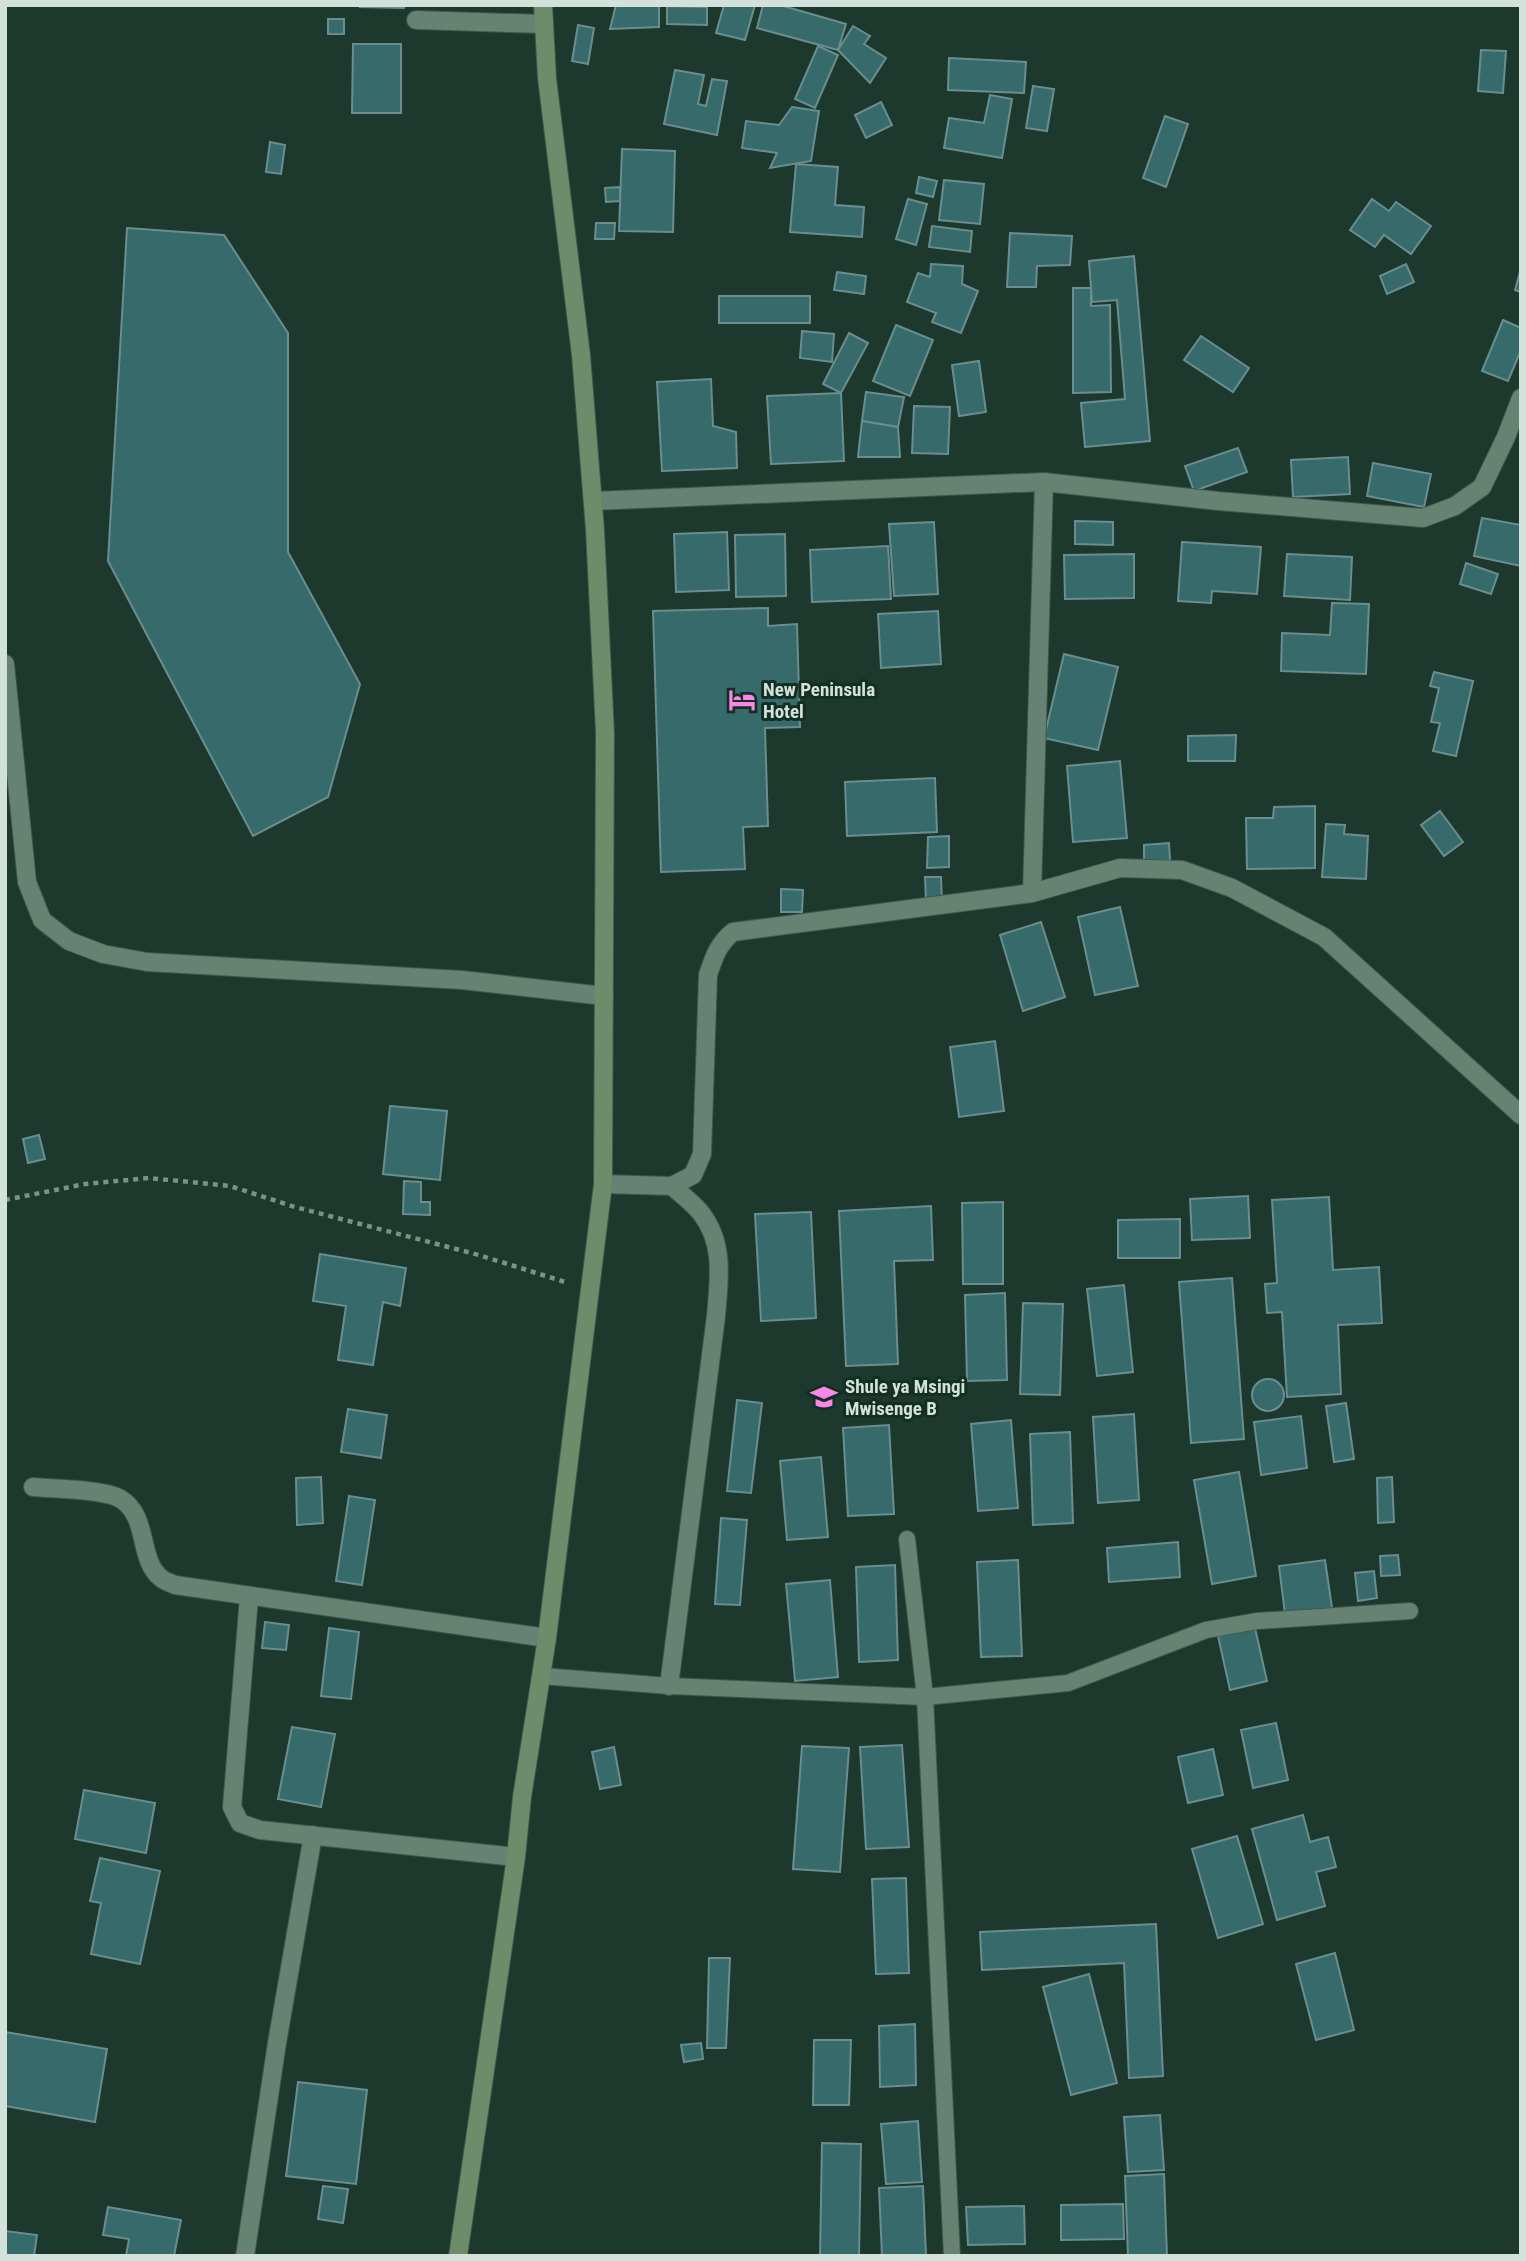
<svg xmlns="http://www.w3.org/2000/svg" width="1526" height="2261" font-family="'Roboto Condensed',sans-serif">
  <style>
    .building { fill: #376a6b; stroke: #6a8e8f; stroke-width: 2 }
    .lines { fill: none; stroke-linecap: round; stroke-linejoin: round }
    .lane-casing { stroke: #3e564b; stroke-width: 18 }
    .street-casing { stroke: #3e564b; stroke-width: 20 }
    .secondary-casing { stroke: #3e564b; stroke-width: 20 }
    .path { stroke: #7c9187; stroke-width: 4.5; stroke-dasharray: 5 5; stroke-linecap: butt }
    .lane { stroke: #658273; stroke-width: 16 }
    .street { stroke: #658273; stroke-width: 18 }
    .secondary { stroke: #6d8c6a; stroke-width: 18 }
    .labels { text-anchor: middle; stroke-width: 6; stroke-linejoin: round; paint-order: stroke }
    .poi-label { font-size: 19px; font-weight: bold; fill: #d2e2da; stroke: #132e22; text-anchor: start }
  </style>
  <rect width="100%" height="100%" fill="#1d382c"/>
  <g class="building">
    <polygon points="360,5 404,5 404,8 360,7"/>
    <polygon points="616,5 659,5 659,27 610,29"/>
    <polygon points="724,5 755,5 745,40 716,33"/>
    <polygon points="763,5 780,5 846,24 838,50 757,28"/>
    <polygon points="667,6 707,7 707,25 667,24"/>
    <rect x="328" y="19" width="16" height="15"/>
    <polygon points="578,25 594,28 588,64 572,61"/>
    <polygon points="853,26 870,36 864,44 886,58 870,83 838,50"/>
    <polygon points="353,44 401,44 401,113 352,113"/>
    <polygon points="818,46 838,55 815,108 795,99"/>
    <polygon points="1481,50 1506,51 1503,93 1478,91"/>
    <polygon points="949,58 1026,62 1024,93 948,90"/>
    <polygon points="675,70 704,75 698,104 706,106 712,79 727,81 717,135 664,124"/>
    <polygon points="1033,86 1054,89 1047,131 1026,128"/>
    <polygon points="990,95 1012,99 1002,158 944,148 949,118 984,123"/>
    <polygon points="881,102 892,125 866,138 855,115"/>
    <polygon points="792,107 819,111 811,161 770,168 777,153 742,148 746,121 779,125"/>
    <polygon points="1165,116 1188,124 1166,187 1143,178"/>
    <polygon points="270,142 285,145 281,174 266,172"/>
    <polygon points="622,149 675,151 673,232 619,231"/>
    <polygon points="796,164 838,167 835,205 864,207 862,237 790,232"/>
    <polygon points="919,177 937,181 933,197 916,193"/>
    <polygon points="944,180 984,184 980,224 939,220"/>
    <polygon points="620,187 620,201 606,202 605,188"/>
    <polygon points="908,199 927,204 916,245 896,239"/>
    <polygon points="1372,199 1389,211 1396,202 1431,226 1411,254 1384,235 1375,247 1350,230"/>
    <polygon points="596,223 615,223 614,239 595,239"/>
    <polygon points="932,226 972,231 970,252 929,247"/>
    <polygon points="127,228 224,235 288,333 288,552 360,684 328,797 253,836 108,561"/>
    <polygon points="1010,233 1072,236 1070,265 1037,266 1036,287 1007,287"/>
    <polygon points="1134,256 1150,441 1085,447 1081,403 1125,399 1117,300 1092,302 1089,261"/>
    <polygon points="931,264 963,266 962,284 978,291 961,333 932,322 936,313 907,302 918,273 930,277"/>
    <polygon points="1406,264 1414,282 1387,294 1380,276"/>
    <polygon points="1521,268 1521,292 1515,290"/>
    <polygon points="837,272 866,276 864,294 834,290"/>
    <polygon points="1073,288 1091,288 1091,306 1110,305 1111,392 1073,393"/>
    <rect x="719" y="296" width="91" height="27"/>
    <polygon points="1503,320 1521,328 1521,350 1508,381 1482,371"/>
    <polygon points="896,325 933,340 910,396 873,381"/>
    <polygon points="802,331 834,334 832,362 800,358"/>
    <polygon points="849,333 868,343 841,393 823,384"/>
    <polygon points="1201,336 1249,368 1233,392 1184,360"/>
    <polygon points="979,361 986,412 959,416 952,365"/>
    <polygon points="711,379 713,426 736,432 737,468 662,471 657,382"/>
    <polygon points="866,392 904,397 898,427 862,421"/>
    <polygon points="841,393 844,461 771,464 767,396"/>
    <polygon points="914,406 950,407 948,454 912,453"/>
    <polygon points="862,421 898,427 900,457 858,457"/>
    <polygon points="1238,448 1247,472 1194,491 1185,466"/>
    <polygon points="1348,457 1350,494 1293,497 1291,460"/>
    <polygon points="1373,463 1431,474 1424,507 1367,496"/>
    <polygon points="1482,518 1521,525 1521,566 1474,556"/>
    <polygon points="1075,521 1113,522 1113,545 1075,544"/>
    <polygon points="934,522 938,594 894,596 889,524"/>
    <polygon points="727,532 729,590 676,592 674,534"/>
    <polygon points="785,534 786,596 736,597 735,535"/>
    <polygon points="1182,542 1261,547 1257,594 1212,591 1211,603 1178,601"/>
    <polygon points="888,546 891,599 812,602 810,550"/>
    <polygon points="1134,554 1134,598 1065,599 1064,555"/>
    <polygon points="1287,554 1352,557 1350,600 1284,596"/>
    <polygon points="1466,563 1498,574 1491,594 1460,584"/>
    <polygon points="1332,603 1369,604 1366,674 1281,671 1282,633 1330,635"/>
    <polygon points="768,608 768,626 797,624 800,727 765,728 768,826 743,827 745,869 661,872 653,611"/>
    <polygon points="938,611 941,664 881,668 878,614"/>
    <polygon points="1064,654 1118,667 1098,750 1044,738"/>
    <polygon points="1434,672 1473,681 1456,756 1433,751 1440,723 1431,722 1439,688 1430,686"/>
    <polygon points="1236,735 1235,761 1188,761 1188,736"/>
    <polygon points="1120,761 1127,838 1073,842 1067,766"/>
    <polygon points="935,778 937,832 847,836 845,782"/>
    <polygon points="1315,806 1315,868 1247,869 1246,818 1273,818 1274,807"/>
    <polygon points="1440,811 1463,842 1444,856 1421,825"/>
    <polygon points="1326,824 1345,825 1344,834 1368,836 1366,879 1322,877"/>
    <polygon points="949,836 949,867 927,868 928,837"/>
    <polygon points="1169,843 1170,860 1144,861 1144,845"/>
    <polygon points="925,877 941,877 942,902 926,902"/>
    <polygon points="781,889 803,890 802,912 781,912"/>
    <polygon points="1120,907 1138,986 1095,995 1078,917"/>
    <polygon points="1041,922 1065,997 1023,1011 1000,935"/>
    <polygon points="995,1041 1004,1111 959,1117 950,1047"/>
    <polygon points="390,1106 447,1111 440,1180 383,1174"/>
    <polygon points="39,1135 45,1159 28,1163 23,1139"/>
    <polygon points="404,1181 421,1182 421,1202 430,1202 430,1215 403,1214"/>
    <polygon points="1248,1196 1250,1238 1192,1240 1190,1199"/>
    <polygon points="1329,1197 1333,1270 1379,1267 1382,1323 1338,1325 1341,1394 1287,1397 1282,1312 1267,1313 1265,1284 1277,1283 1272,1200"/>
    <polygon points="1003,1202 1003,1284 963,1284 962,1203"/>
    <polygon points="931,1206 933,1260 894,1261 898,1364 846,1366 839,1211"/>
    <polygon points="811,1212 816,1318 761,1321 755,1214"/>
    <polygon points="1180,1219 1180,1258 1118,1258 1118,1220"/>
    <polygon points="320,1254 406,1268 400,1306 383,1302 373,1365 338,1360 346,1306 313,1301"/>
    <polygon points="1232,1278 1244,1439 1191,1443 1179,1282"/>
    <polygon points="1124,1285 1133,1372 1097,1376 1087,1289"/>
    <polygon points="1005,1293 1007,1380 967,1381 965,1295"/>
    <polygon points="1023,1303 1063,1304 1060,1395 1020,1394"/>
    <circle cx="1268" cy="1395" r="16"/>
    <polygon points="737,1400 762,1403 751,1493 727,1491"/>
    <polygon points="1346,1403 1354,1459 1334,1462 1326,1406"/>
    <polygon points="348,1409 387,1415 381,1458 341,1452"/>
    <polygon points="1134,1414 1139,1500 1098,1503 1093,1417"/>
    <polygon points="1301,1416 1307,1468 1261,1475 1254,1422"/>
    <polygon points="1011,1420 1018,1508 978,1511 971,1424"/>
    <polygon points="889,1425 894,1514 848,1516 843,1428"/>
    <polygon points="1070,1432 1073,1523 1033,1525 1030,1434"/>
    <polygon points="821,1457 828,1537 787,1540 780,1461"/>
    <polygon points="1239,1472 1256,1576 1212,1584 1194,1480"/>
    <polygon points="321,1477 323,1523 297,1525 296,1478"/>
    <polygon points="1392,1477 1394,1522 1378,1523 1377,1478"/>
    <polygon points="349,1496 375,1500 362,1585 336,1581"/>
    <polygon points="721,1518 747,1520 740,1605 715,1604"/>
    <polygon points="1178,1542 1180,1577 1109,1582 1107,1548"/>
    <polygon points="1398,1555 1400,1575 1381,1576 1380,1556"/>
    <polygon points="1018,1560 1022,1656 981,1657 977,1562"/>
    <polygon points="1325,1560 1332,1608 1285,1614 1279,1566"/>
    <polygon points="895,1565 898,1660 859,1662 856,1567"/>
    <polygon points="1374,1571 1377,1598 1358,1601 1355,1573"/>
    <polygon points="830,1580 838,1677 795,1681 786,1584"/>
    <polygon points="265,1622 289,1625 286,1650 262,1648"/>
    <polygon points="329,1628 359,1632 351,1699 321,1696"/>
    <polygon points="1255,1628 1267,1681 1230,1690 1218,1636"/>
    <polygon points="1276,1723 1288,1780 1253,1788 1241,1730"/>
    <polygon points="292,1727 335,1734 321,1807 278,1799"/>
    <polygon points="902,1745 909,1847 866,1849 860,1747"/>
    <polygon points="802,1746 849,1748 840,1872 793,1869"/>
    <polygon points="614,1747 621,1785 600,1789 592,1752"/>
    <polygon points="1213,1749 1223,1795 1188,1803 1178,1757"/>
    <polygon points="84,1790 155,1803 146,1853 75,1839"/>
    <polygon points="1303,1815 1310,1842 1328,1837 1336,1867 1316,1872 1325,1906 1277,1920 1252,1829"/>
    <polygon points="1237,1836 1263,1924 1218,1938 1192,1849"/>
    <polygon points="100,1858 160,1871 140,1964 91,1954 101,1903 90,1901"/>
    <polygon points="906,1878 909,1973 876,1974 872,1879"/>
    <polygon points="1156,1924 1163,2076 1129,2078 1124,1963 982,1970 980,1932"/>
    <polygon points="1335,1953 1354,2030 1316,2040 1296,1964"/>
    <polygon points="709,1958 730,1958 726,2048 707,2048"/>
    <polygon points="1089,1974 1117,2083 1071,2095 1043,1987"/>
    <polygon points="915,2024 916,2085 880,2087 879,2026"/>
    <polygon points="5,2032 107,2049 95,2122 5,2106"/>
    <polygon points="814,2040 851,2040 849,2105 813,2105"/>
    <polygon points="701,2043 703,2059 684,2062 681,2045"/>
    <polygon points="298,2082 367,2090 356,2184 286,2176"/>
    <polygon points="1160,2115 1164,2170 1128,2172 1124,2117"/>
    <polygon points="918,2121 922,2182 886,2184 881,2124"/>
    <polygon points="822,2143 861,2144 859,2256 820,2256"/>
    <polygon points="1164,2174 1167,2256 1128,2256 1125,2176"/>
    <polygon points="323,2186 348,2189 343,2223 318,2219"/>
    <polygon points="923,2186 926,2256 882,2256 879,2188"/>
    <polygon points="1123,2204 1124,2239 1061,2240 1061,2205"/>
    <polygon points="1024,2206 1025,2244 968,2245 966,2207"/>
    <polygon points="108,2207 181,2220 174,2256 126,2256 129,2239 103,2235"/>
    <polygon points="5,2231 37,2235 34,2256 5,2256"/>
  </g>
  <g class="lines">
    <defs>
      <g id="lane">
        <polyline points="907,1539 925,1697 952,2256"/>
        <polyline points="542,1676 669,1686 925,1697 1068,1683 1206,1630 1257,1621 1410,1611"/>
      </g>
      <g id="street">
        <polyline points="416,20 544,24"/>
        <polyline points="593,501 1044,482 1218,501 1423,518 1455,506 1482,487 1506,437 1521,398"/>
        <polyline points="5,664 27,882 42,920 69,941 103,954 147,962 462,980 604,996"/>
        <polyline points="1032,893 1044,482"/>
        <path d="M603 1184 672 1186 693 1175 702 1154 708 975C714 957 718 944 733 932L1032 893 1120 868 1182 870 1232 888 1324 937 1521 1115"/>
        <path d="M33 1487C54 1489 102 1489 119 1498 150 1515 137 1559 161 1578 164 1581 171 1583 175 1585L547 1638"/>
        <polyline points="249,1597 232,1807 240,1823 260,1830 516,1857"/>
        <path d="M669 1686 716 1316C719 1280 725 1244 701 1213 693 1203 682 1195 672 1186"/>
        <polyline points="245,2256 277,2043 313,1835"/>
      </g>
      <polyline id="secondary" points="458,2256 516,1857 522,1797 547,1638 603,1184 605,733 595,530 581,355 547,78 543,5"/>
    </defs>
    <use href="#lane" class="lane-casing"/>
    <use href="#street" class="street-casing"/>
    <use href="#secondary" class="secondary-casing"/>
    <polyline class="path" points="5,1200 85,1184 149,1178 230,1186 295,1207 479,1255 565,1282"/>
    <use href="#lane" class="lane"/>
    <use href="#street" class="street"/>
    <use href="#secondary" class="secondary"/>
  </g>
  <defs>
    <symbol id="hotel-bare" viewBox="-9 -9 18 18"><path d="M-6-4.5h1.5V1H6V5H4.5V3h-9V5H-6ZM-4 0a1.8 1.8 0 1 1 3.6 0ZM.5 0V-2.5h3Q6-2.5 6 0Z" fill="#f987e8" stroke="#132e22" stroke-width="2.5" paint-order="stroke"/></symbol>
    <symbol id="school-bare" viewBox="-9 -9 18 18"><path d="M0-5L7-2L0 1L-7-2ZM-4 1L0 2.5L4 1V4Q0 6-4 4Z" fill="#f987e8" stroke="#132e22" stroke-width="2.5" paint-order="stroke"/></symbol>
  </defs>
  <g fill-rule="evenodd">
    <use href="#hotel-bare" x="723" y="681" width="38" height="38"/>
    <use href="#school-bare" x="805" y="1378" width="38" height="38"/>
  </g>
  <g class="labels">
    <g class="poi-label">
      <text x="763" y="696">New Peninsula<tspan x="763" dy="22">Hotel</tspan></text>
      <text x="845" y="1393">Shule ya Msingi<tspan x="845" dy="22">Mwisenge B</tspan></text>
    </g>
  </g>
  <rect width="1526" height="2261" fill="none" stroke="#d2e2da" stroke-width="14"/>
</svg>
